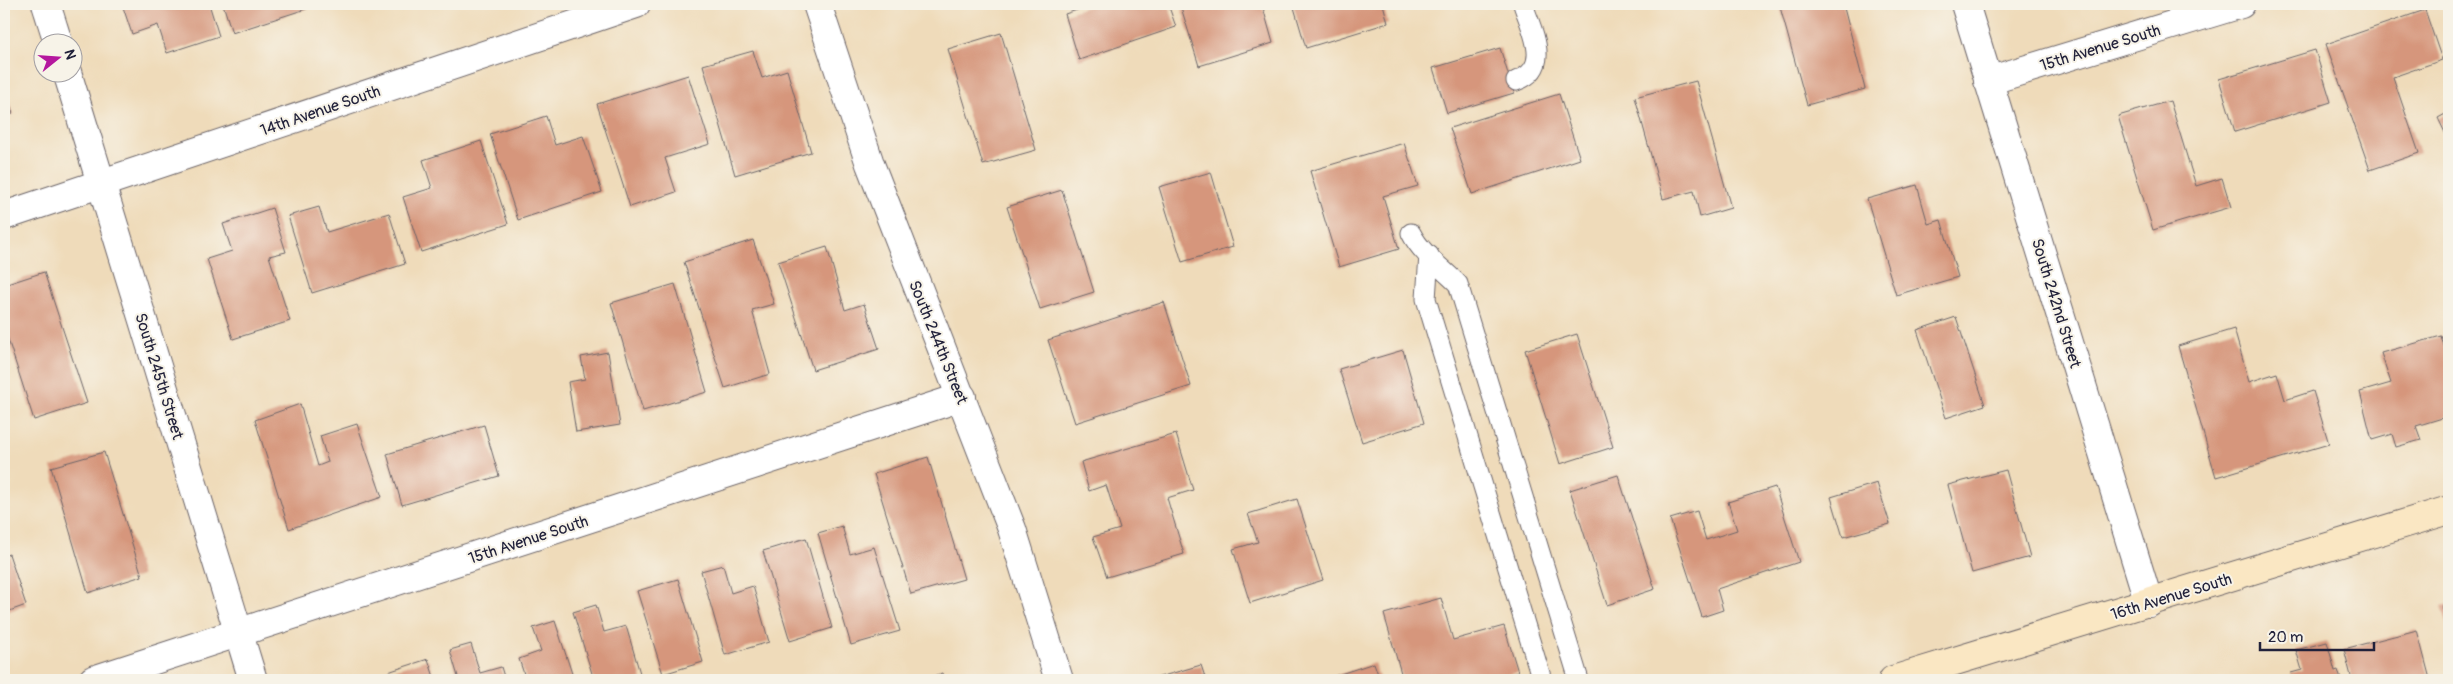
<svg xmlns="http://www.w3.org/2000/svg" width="2453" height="684" font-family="Pangolin,sans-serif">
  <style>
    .building { fill: #d6967c }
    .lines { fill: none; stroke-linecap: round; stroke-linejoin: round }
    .service-casing { stroke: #6a6367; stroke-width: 21 }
    .minor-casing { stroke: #6a6367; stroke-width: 30 }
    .secondary-casing { stroke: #6a6367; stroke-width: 30 }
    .service { stroke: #fff; stroke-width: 19 }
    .minor { stroke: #fff; stroke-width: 28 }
    .secondary { stroke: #fae7c3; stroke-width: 28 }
    .labels { text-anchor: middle; stroke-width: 4; stroke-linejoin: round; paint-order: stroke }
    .street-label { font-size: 16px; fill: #22223b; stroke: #f7f3e8 }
  </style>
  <rect width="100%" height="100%" fill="#f7f3e8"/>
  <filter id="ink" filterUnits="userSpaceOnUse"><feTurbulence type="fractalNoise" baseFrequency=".02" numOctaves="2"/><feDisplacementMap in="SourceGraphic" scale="10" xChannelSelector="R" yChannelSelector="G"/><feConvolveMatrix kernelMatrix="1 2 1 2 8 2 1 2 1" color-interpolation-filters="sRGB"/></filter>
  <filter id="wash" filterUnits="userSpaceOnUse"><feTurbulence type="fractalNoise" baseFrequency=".0096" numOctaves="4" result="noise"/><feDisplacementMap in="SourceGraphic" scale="20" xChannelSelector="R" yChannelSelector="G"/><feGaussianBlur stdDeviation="1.12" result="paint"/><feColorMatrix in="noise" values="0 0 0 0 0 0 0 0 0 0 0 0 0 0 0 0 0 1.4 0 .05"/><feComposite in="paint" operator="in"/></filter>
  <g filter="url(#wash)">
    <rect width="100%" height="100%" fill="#efdbba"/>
    <g id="blocks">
      <g class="building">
        <polygon points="122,4 209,4 219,36 167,53 158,25 132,34"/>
        <polygon points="223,4 321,4 232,33"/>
        <polygon points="1095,4 1168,4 1176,27 1079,60 1065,14"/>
        <polygon points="1180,4 1262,4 1273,43 1199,66"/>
        <polygon points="1293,4 1383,4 1388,23 1306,48"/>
        <polygon points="1791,4 1843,4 1865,89 1807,105 1780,7"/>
        <polygon points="2425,10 2442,60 2393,77 2419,153 2370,170 2326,44"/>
        <polygon points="1001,33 1036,150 983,165 948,49"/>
        <polygon points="1500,48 1514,93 1447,113 1433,68"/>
        <polygon points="2315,50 2331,102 2235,132 2219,79"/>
        <polygon points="753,51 762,78 787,70 811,152 735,175 703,65"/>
        <polygon points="688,75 710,144 665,158 676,192 630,207 597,104"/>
        <polygon points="1696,81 1731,208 1700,217 1694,191 1663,199 1635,97"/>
        <polygon points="4,85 13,114 4,116"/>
        <polygon points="1559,94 1580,159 1472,194 1450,128"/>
        <polygon points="2170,101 2196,186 2222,178 2231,207 2153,230 2118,116"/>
        <polygon points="2449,112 2449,141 2438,118"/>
        <polygon points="546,116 555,145 583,136 602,192 518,220 490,134"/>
        <polygon points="481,141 508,224 421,252 403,197 432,188 423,160"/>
        <polygon points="1404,143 1418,186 1383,196 1399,249 1339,267 1310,171"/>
        <polygon points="1211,172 1233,247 1182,262 1159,187"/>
        <polygon points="1917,185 1928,224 1941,220 1958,277 1896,295 1867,199"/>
        <polygon points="1062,190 1094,292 1040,309 1007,207"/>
        <polygon points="319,207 327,232 389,213 405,264 312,293 288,216"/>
        <polygon points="272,208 286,252 269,256 290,321 233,339 207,259 232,251 223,224"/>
        <polygon points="753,240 774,304 752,310 770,374 725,388 684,262"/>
        <polygon points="827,247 845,310 864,304 879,349 813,370 778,262"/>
        <polygon points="44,272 87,403 34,420 4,327 4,285"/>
        <polygon points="675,284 707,392 643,411 611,303"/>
        <polygon points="1164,302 1191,386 1075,423 1048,340"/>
        <polygon points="1956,317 1985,405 1946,418 1917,330"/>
        <polygon points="2234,329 2249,382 2277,373 2285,400 2313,391 2329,444 2216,477 2178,346"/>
        <polygon points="1577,334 1613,447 1560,464 1525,350"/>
        <polygon points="2441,336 2449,362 2449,416 2416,426 2421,440 2396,447 2392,434 2372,440 2360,392 2391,383 2381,353"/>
        <polygon points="1403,350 1424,423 1362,442 1339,369"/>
        <polygon points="608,352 620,425 576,432 568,382 585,379 581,357"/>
        <polygon points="300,404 318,466 328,462 320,436 357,424 382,497 289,529 255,420"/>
        <polygon points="484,425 499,476 402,505 387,454"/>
        <polygon points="1176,434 1193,490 1167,498 1184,554 1107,577 1093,537 1120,529 1106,485 1089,491 1081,462"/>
        <polygon points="104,452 142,576 88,593 51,467"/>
        <polygon points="928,457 964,579 911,594 874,474"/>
        <polygon points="2006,470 2030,557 1972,573 1948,485"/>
        <polygon points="1618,475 1655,589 1607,605 1570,490"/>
        <polygon points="1877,483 1890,524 1843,537 1831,497"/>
        <polygon points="1775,487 1799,562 1717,589 1723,610 1702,617 1670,519 1697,511 1706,540 1737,530 1728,502"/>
        <polygon points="1297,499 1323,580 1250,603 1233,549 1258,542 1248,514"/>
        <polygon points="842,526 850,554 874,547 900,631 851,645 818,533"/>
        <polygon points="806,538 832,628 790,641 763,551"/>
        <polygon points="9,554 26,605 4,613 4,556"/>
        <polygon points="723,565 731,593 753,586 769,642 725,655 701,571"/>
        <polygon points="678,579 703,662 663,674 637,591"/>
        <polygon points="1441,598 1453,640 1504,626 1518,672 1491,680 1403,680 1384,614"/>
        <polygon points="2449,604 2449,629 2442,606"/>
        <polygon points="596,605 604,632 626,626 642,680 594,680 573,612"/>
        <polygon points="555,621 574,680 526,680 519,659 541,651 533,628"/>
        <polygon points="2417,630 2430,679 2352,680 2344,649"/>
        <polygon points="2327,642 2335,671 2338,670 2341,680 2293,680 2291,673 2302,670 2296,650"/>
        <polygon points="471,644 480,673 501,667 505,680 459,680 450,650"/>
        <polygon points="428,659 435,680 390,680 388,672"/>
        <polygon points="1374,663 1380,680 1322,680"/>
        <polygon points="1201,665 1206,680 1149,680"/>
        <polygon points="942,673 944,680 921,680"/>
      </g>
    </g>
  </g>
  <g filter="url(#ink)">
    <use href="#blocks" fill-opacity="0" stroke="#6a6367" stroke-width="1"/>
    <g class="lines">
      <defs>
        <g id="service">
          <path d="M1516 81C1553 68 1532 32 1523 4"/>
          <path d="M1411 233C1421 253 1442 268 1458 284L1579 680"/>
          <polyline points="1429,255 1426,299 1542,680"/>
        </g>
        <g id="minor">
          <polyline points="46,4 58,42"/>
          <polyline points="817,4 870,164 1012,529 1059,680"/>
          <polyline points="1965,4 2149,603"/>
          <polyline points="67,72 253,680"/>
          <polyline points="1988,81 2241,4"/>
          <polyline points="4,216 636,4"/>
          <polyline points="93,680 962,397"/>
        </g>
        <polyline id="secondary" points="1893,680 2449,510"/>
      </defs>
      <use href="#service" class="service-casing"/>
      <use href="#minor" class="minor-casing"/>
      <use href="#secondary" class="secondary-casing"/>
      <use href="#service" class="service"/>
      <use href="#minor" class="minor"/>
      <use href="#secondary" class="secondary"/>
    </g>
  </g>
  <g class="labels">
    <g class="street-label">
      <text transform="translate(2100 47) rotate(-17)" y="6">15th Avenue South</text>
      <text transform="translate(320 110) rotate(-19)" y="6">14th Avenue South</text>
      <text transform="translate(2057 303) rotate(73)" y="6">South 242nd Street</text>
      <text transform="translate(939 342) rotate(68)" y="6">South 244th Street</text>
      <text transform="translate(160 376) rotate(73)" y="6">South 245th Street</text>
      <text transform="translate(528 539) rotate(-18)" y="6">15th Avenue South</text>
      <text transform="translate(2171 596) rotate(-17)" y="6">16th Avenue South</text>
    </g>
  </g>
  <rect width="2453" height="684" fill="none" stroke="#f7f3e8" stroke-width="20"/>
  <g transform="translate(58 58) rotate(73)"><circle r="24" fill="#f7f3e8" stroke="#a29fa3"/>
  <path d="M0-4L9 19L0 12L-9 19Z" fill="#b5179e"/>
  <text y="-8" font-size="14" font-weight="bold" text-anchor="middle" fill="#22223b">N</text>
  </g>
  <path d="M2260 642v8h114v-8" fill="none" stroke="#22223b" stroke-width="2.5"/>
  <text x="2268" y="642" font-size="15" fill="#22223b" stroke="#f7f3e8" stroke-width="4" paint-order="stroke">20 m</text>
</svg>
